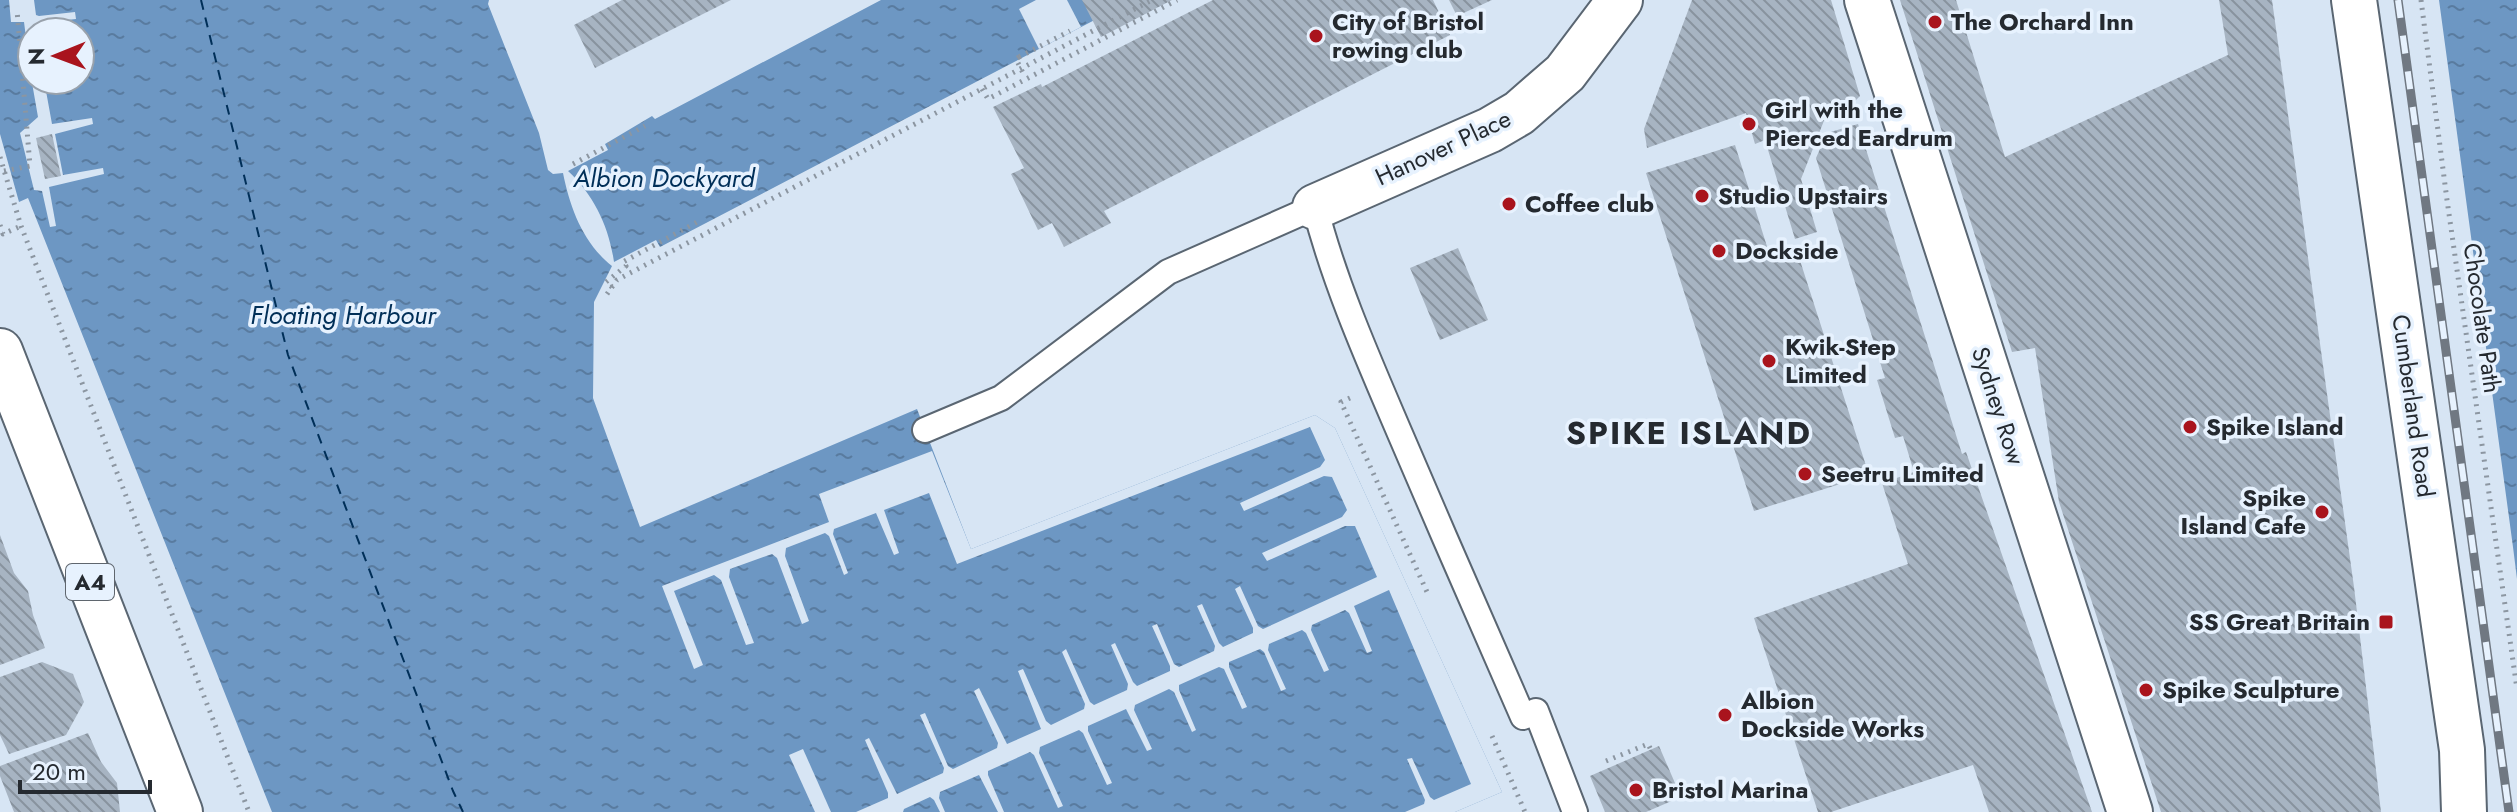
<svg xmlns="http://www.w3.org/2000/svg" width="2517" height="812" font-family="Jost,sans-serif">
  <style>
    .water { fill: url(#water-ripples); fill-rule: evenodd }
    .pier { fill: #d7e5f4 }
    .lines { fill: none; stroke-linecap: round; stroke-linejoin: round }
    .ferry { stroke: #002f58; stroke-width: 2; stroke-dasharray: 10 8; stroke-linecap: butt }
    .building { fill: url(#building-back-hatch) }
    .service-casing { stroke: #5a6672; stroke-width: 28 }
    .minor-casing { stroke: #5a6672; stroke-width: 48 }
    .tertiary-casing { stroke: #5a6672; stroke-width: 48 }
    .primary-casing { stroke: #5a6672; stroke-width: 48 }
    .path { stroke: #8c96a1; stroke-width: 5; stroke-dasharray: 2 6; stroke-linecap: butt }
    .service { stroke: #fff; stroke-width: 24 }
    .minor { stroke: #fff; stroke-width: 44 }
    .tertiary { stroke: #fff; stroke-width: 44 }
    .primary { stroke: #fff; stroke-width: 44 }
    .rail-casing { stroke: #707882; stroke-width: 9 }
    .rail { stroke: #e7f2fe; stroke-width: 6; stroke-dasharray: 18; stroke-linecap: butt }
    .path-bridge { stroke: #8c96a1; stroke-width: 5; stroke-dasharray: 2 6; stroke-linecap: butt }
    .poi-dot { fill: #a9141d; stroke: #e7f2fe; stroke-width: 3 }
    .labels { text-anchor: middle; stroke-width: 7; stroke-linejoin: round; paint-order: stroke }
    .shield { fill: #e7f2fe; stroke: #5f666e; stroke-width: 2 }
    .shield-label { font-size: 22px; font-weight: bold; fill: #252a30 }
    .poi-label { font-size: 24px; font-weight: bold; fill: #252a30; stroke: #e7f2fe; text-anchor: start }
    .street-label { font-size: 24px; fill: #252a30; stroke: #e7f2fe }
    .water-label { font-size: 26px; font-style: italic; fill: #002f58; stroke: #e7f2fe }
    .district-label { font-size: 32px; font-weight: bold; letter-spacing: 2px; fill: #252a30; stroke: #e7f2fe }
  </style>
  <defs>
    <pattern id="water-ripples" width="26" height="14" patternUnits="userSpaceOnUse" patternTransform="scale(2)"><rect width="26" height="14" fill="#6d97c3"/><path d="M2 4q2-2 4 0t4 0M15 11q2-2 4 0t4 0" fill="none" stroke="#597b9f"/></pattern>
    <pattern id="building-back-hatch" width="6" height="6" patternUnits="userSpaceOnUse" patternTransform="scale(2)"><rect width="6" height="6" fill="#a7b4c2"/><path d="M-1 5l2 2M0 0l6 6M5-1l2 2" fill="none" stroke="#88939e"/></pattern>
  </defs>
  <rect width="100%" height="100%" fill="#d7e5f4"/>
  <g class="water">
    <path d="M0 0H489L488 4 539 133 548 170 553 174 563 173C570 208 583 243 612 266L594 302 593 398 640 527 917 409 971 549 1315 415 1335 428 1502 792 1455 812H272L28 198 19 202 0 134ZM32 32H80V80H32Z"/>
    <path d="M881 0H1133L660 247 656 240 614 262C609 227 594 195 568 171L608 150 605 144 652 116 655 119Z"/>
    <polygon points="2439,0 2517,0 2517,579 2513,547"/>
  </g>
  <g class="pier">
    <polygon points="9,0 34,0 36,15 39,16 75,12 76,19 40,23 38,32 32,32 32,80 44,80 52,124 92,118 93,124 55,134 63,175 103,168 104,174 49,187 56,226 50,227 42,191 34,190 20,133 38,117 31,77 24,22 11,22"/>
    <polygon points="1036,0 1067,0 1081,27 1039,49 1019,9"/>
    <polygon points="1315,415 1335,428 1502,792 1455,812 1405,812 1424,804 1425,800 1407,759 1412,758 1430,797 1434,800 1471,784 1389,590 1354,606 1372,651 1367,653 1349,613 1345,610 1312,625 1311,630 1329,670 1324,672 1306,633 1302,630 1269,644 1268,650 1286,689 1281,691 1264,652 1260,649 1229,662 1229,667 1247,707 1242,709 1224,669 1219,667 1179,685 1179,690 1196,730 1192,732 1174,692 1169,689 1135,705 1134,710 1152,749 1147,751 1126,709 1088,726 1088,731 1112,783 1107,785 1083,733 1079,730 1040,747 1039,753 1063,806 1058,808 1034,755 1030,752 988,771 988,775 1004,812 998,812 979,775 940,792 939,798 945,812 940,812 934,800 930,797 904,809 903,812 856,812 888,798 888,793 865,740 869,738 897,794 943,773 944,768 920,715 925,713 948,766 953,769 997,748 998,743 974,691 979,688 1007,744 1041,729 1018,671 1023,669 1046,721 1051,725 1084,709 1085,704 1062,652 1066,649 1090,702 1094,705 1127,690 1128,684 1111,645 1115,643 1133,682 1137,686 1170,671 1170,666 1152,626 1157,624 1174,664 1179,667 1214,651 1215,646 1197,606 1202,604 1219,643 1223,647 1253,633 1253,628 1235,589 1240,586 1258,626 1263,629 1377,577 1355,526 1345,526 1267,561 1262,553 1342,517 1347,510 1332,477 1324,476 1244,511 1240,503 1320,467 1325,460 1310,427 957,564 929,493 884,510 899,553 894,555 876,513 834,529 833,534 848,573 844,575 829,536 825,533 786,548 785,556 809,621 802,624 777,558 772,554 730,569 729,577 754,643 746,645 721,580 714,575 674,591 703,665 694,669 662,586 829,522 819,494 932,451 971,549"/>
    <polygon points="803,749 831,812 815,812 789,755"/>
  </g>
  <g class="lines">
    <polyline class="ferry" points="201,0 288,355 453,791 463,812"/>
  </g>
  <g class="building">
    <polygon points="622,0 731,0 595,68 574,25"/>
    <polygon points="1082,0 1172,0 1101,37"/>
    <polygon points="1213,0 1433,0 1450,35 1104,211 1111,223 1064,247 1052,223 1038,230 1011,174 1024,168 993,107 1041,84 1042,87"/>
    <polygon points="1449,0 1492,0 1457,16"/>
    <polygon points="1692,0 1831,0 1860,96 1852,104 1827,113 1801,179 1817,232 1795,239 1765,140 1755,144 1746,113 1647,148 1644,129"/>
    <polygon points="1900,0 1956,0 2005,157 2228,55 2219,0 2272,0 2354,587 2381,812 2161,812 2059,502 2035,348 2012,352"/>
    <polygon points="1858,124 1962,454 1966,452 2092,812 1989,812 1973,765 1831,812 1818,812 1754,618 1908,564 1882,483 1914,472 1903,436 1895,438 1877,380 1885,378 1816,158 1827,133"/>
    <polygon points="52,134 61,176 45,179 36,138"/>
    <polygon points="1735,145 1770,256 1796,248 1869,475 1754,511 1646,173"/>
    <polygon points="1458,248 1488,320 1440,340 1410,268"/>
    <polygon points="0,535 14,573 28,591 33,615 45,648 0,665"/>
    <polygon points="42,662 73,674 84,702 66,735 9,754 0,735 0,677"/>
    <polygon points="88,733 101,762 117,783 120,812 14,812 0,776 0,766"/>
    <polygon points="1659,746 1681,797 1646,812 1605,812 1590,776"/>
  </g>
  <g class="lines">
    <defs>
      <path id="service" d="M925 430 1001 398 1168 272 1315 207C1335 285 1369 361 1401 436 1441 530 1482 623 1523 717L1536 711 1575 812"/>
      <g id="minor">
        <polyline points="1867,0 2130,812"/>
        <polyline points="1315,207 1490,130 1519,113 1565,73 1620,0"/>
      </g>
      <polyline id="tertiary" points="2354,0 2462,750 2464,812"/>
      <polyline id="primary" points="0,351 180,812"/>
    </defs>
    <use href="#service" class="service-casing"/>
    <use href="#minor" class="minor-casing"/>
    <use href="#tertiary" class="tertiary-casing"/>
    <use href="#primary" class="primary-casing"/>
    <g class="path">
      <polyline points="2421,0 2447,200 2517,689"/>
      <polyline points="1019,57 1070,31"/>
      <polyline points="982,89 988,99 1177,0"/>
      <polyline points="0,157 21,226 249,812"/>
      <polyline points="573,164 645,126"/>
      <polyline points="4,171 30,166 17,10"/>
      <polyline points="0,225 3,234 21,226"/>
      <polyline points="612,287 606,282 626,266 623,262 701,220"/>
      <polyline points="607,294 617,280 630,273 1152,0"/>
      <polyline points="1350,398 1341,402 1427,592"/>
      <polyline points="1492,736 1525,812"/>
      <polyline points="1606,761 1648,744 1651,750"/>
    </g>
    <use href="#service" class="service"/>
    <use href="#minor" class="minor"/>
    <use href="#tertiary" class="tertiary"/>
    <use href="#primary" class="primary"/>
    <defs>
      <polyline id="rail" points="2398,0 2509,812"/>
    </defs>
    <use href="#rail" class="rail-casing"/>
    <use href="#rail" class="rail"/>
    <polyline class="path-bridge" points="1019,57 1016,59 1023,73"/>
  </g>
  <g class="poi-dot">
    <circle cx="1935" cy="22" r="8"/>
    <circle cx="1316" cy="36" r="8"/>
    <circle cx="1749" cy="124" r="8"/>
    <circle cx="1702" cy="196" r="8"/>
    <circle cx="1509" cy="204" r="8"/>
    <circle cx="1719" cy="251" r="8"/>
    <circle cx="1769" cy="361" r="8"/>
    <circle cx="2190" cy="427" r="8"/>
    <circle cx="1805" cy="474" r="8"/>
    <circle cx="2322" cy="512" r="8"/>
    <rect x="2378" y="614" width="16" height="16" rx="4"/>
    <circle cx="2146" cy="690" r="8"/>
    <circle cx="1725" cy="715" r="8"/>
    <circle cx="1636" cy="790" r="8"/>
  </g>
  <g class="labels">
    <rect class="shield" x="66" y="564" width="48" height="36" rx="6"/>
    <g class="shield-label">
      <text x="90" y="590">A4</text>
    </g>
    <g class="poi-label">
      <text x="1332" y="30">City of Bristol<tspan x="1332" dy="28">rowing club</tspan></text>
      <text x="1951" y="30">The Orchard Inn</text>
      <text x="1765" y="118">Girl with the<tspan x="1765" dy="28">Pierced Eardrum</tspan></text>
      <text x="1718" y="204">Studio Upstairs</text>
      <text x="1525" y="212">Coffee club</text>
      <text x="1735" y="259">Dockside</text>
      <text x="1785" y="355">Kwik-Step<tspan x="1785" dy="28">Limited</tspan></text>
      <text x="2206" y="435">Spike Island</text>
      <text x="1821" y="482">Seetru Limited</text>
      <text x="2306" y="506" text-anchor="end">Spike<tspan x="2306" dy="28">Island Cafe</tspan></text>
      <text x="2370" y="630" text-anchor="end">SS Great Britain</text>
      <text x="2162" y="698">Spike Sculpture</text>
      <text x="1741" y="709">Albion<tspan x="1741" dy="28">Dockside Works</tspan></text>
      <text x="1652" y="798">Bristol Marina</text>
    </g>
    <g class="street-label">
      <text transform="translate(1443 148) rotate(-25)" y="8">Hanover Place</text>
      <text transform="translate(2482 318) rotate(82)" y="8">Chocolate Path</text>
      <text transform="translate(1998 406) rotate(72)" y="8">Sydney Row</text>
      <text transform="translate(2413 406) rotate(82)" y="8">Cumberland Road</text>
    </g>
    <g class="water-label">
      <text x="664" y="187">Albion Dockyard</text>
      <text x="343" y="324">Floating Harbour</text>
    </g>
    <g class="district-label">
      <text x="1689" y="444">SPIKE ISLAND</text>
    </g>
  </g>
  <g transform="translate(56 56) rotate(269)"><circle r="38" fill="#e7f2fe" stroke="#99a2ac" stroke-width="2"/>
  <path d="M0-6L14 30L0 20L-14 30Z" fill="#a9141d"/>
  <text y="-12" font-size="22" font-weight="bold" text-anchor="middle" fill="#252a30">N</text>
  </g>
  <path d="M20 780v12h130v-12" fill="none" stroke="#252a30" stroke-width="4"/>
  <text x="32" y="780" font-size="24" fill="#252a30" stroke="#e7f2fe" stroke-width="6" paint-order="stroke">20 m</text>
</svg>
